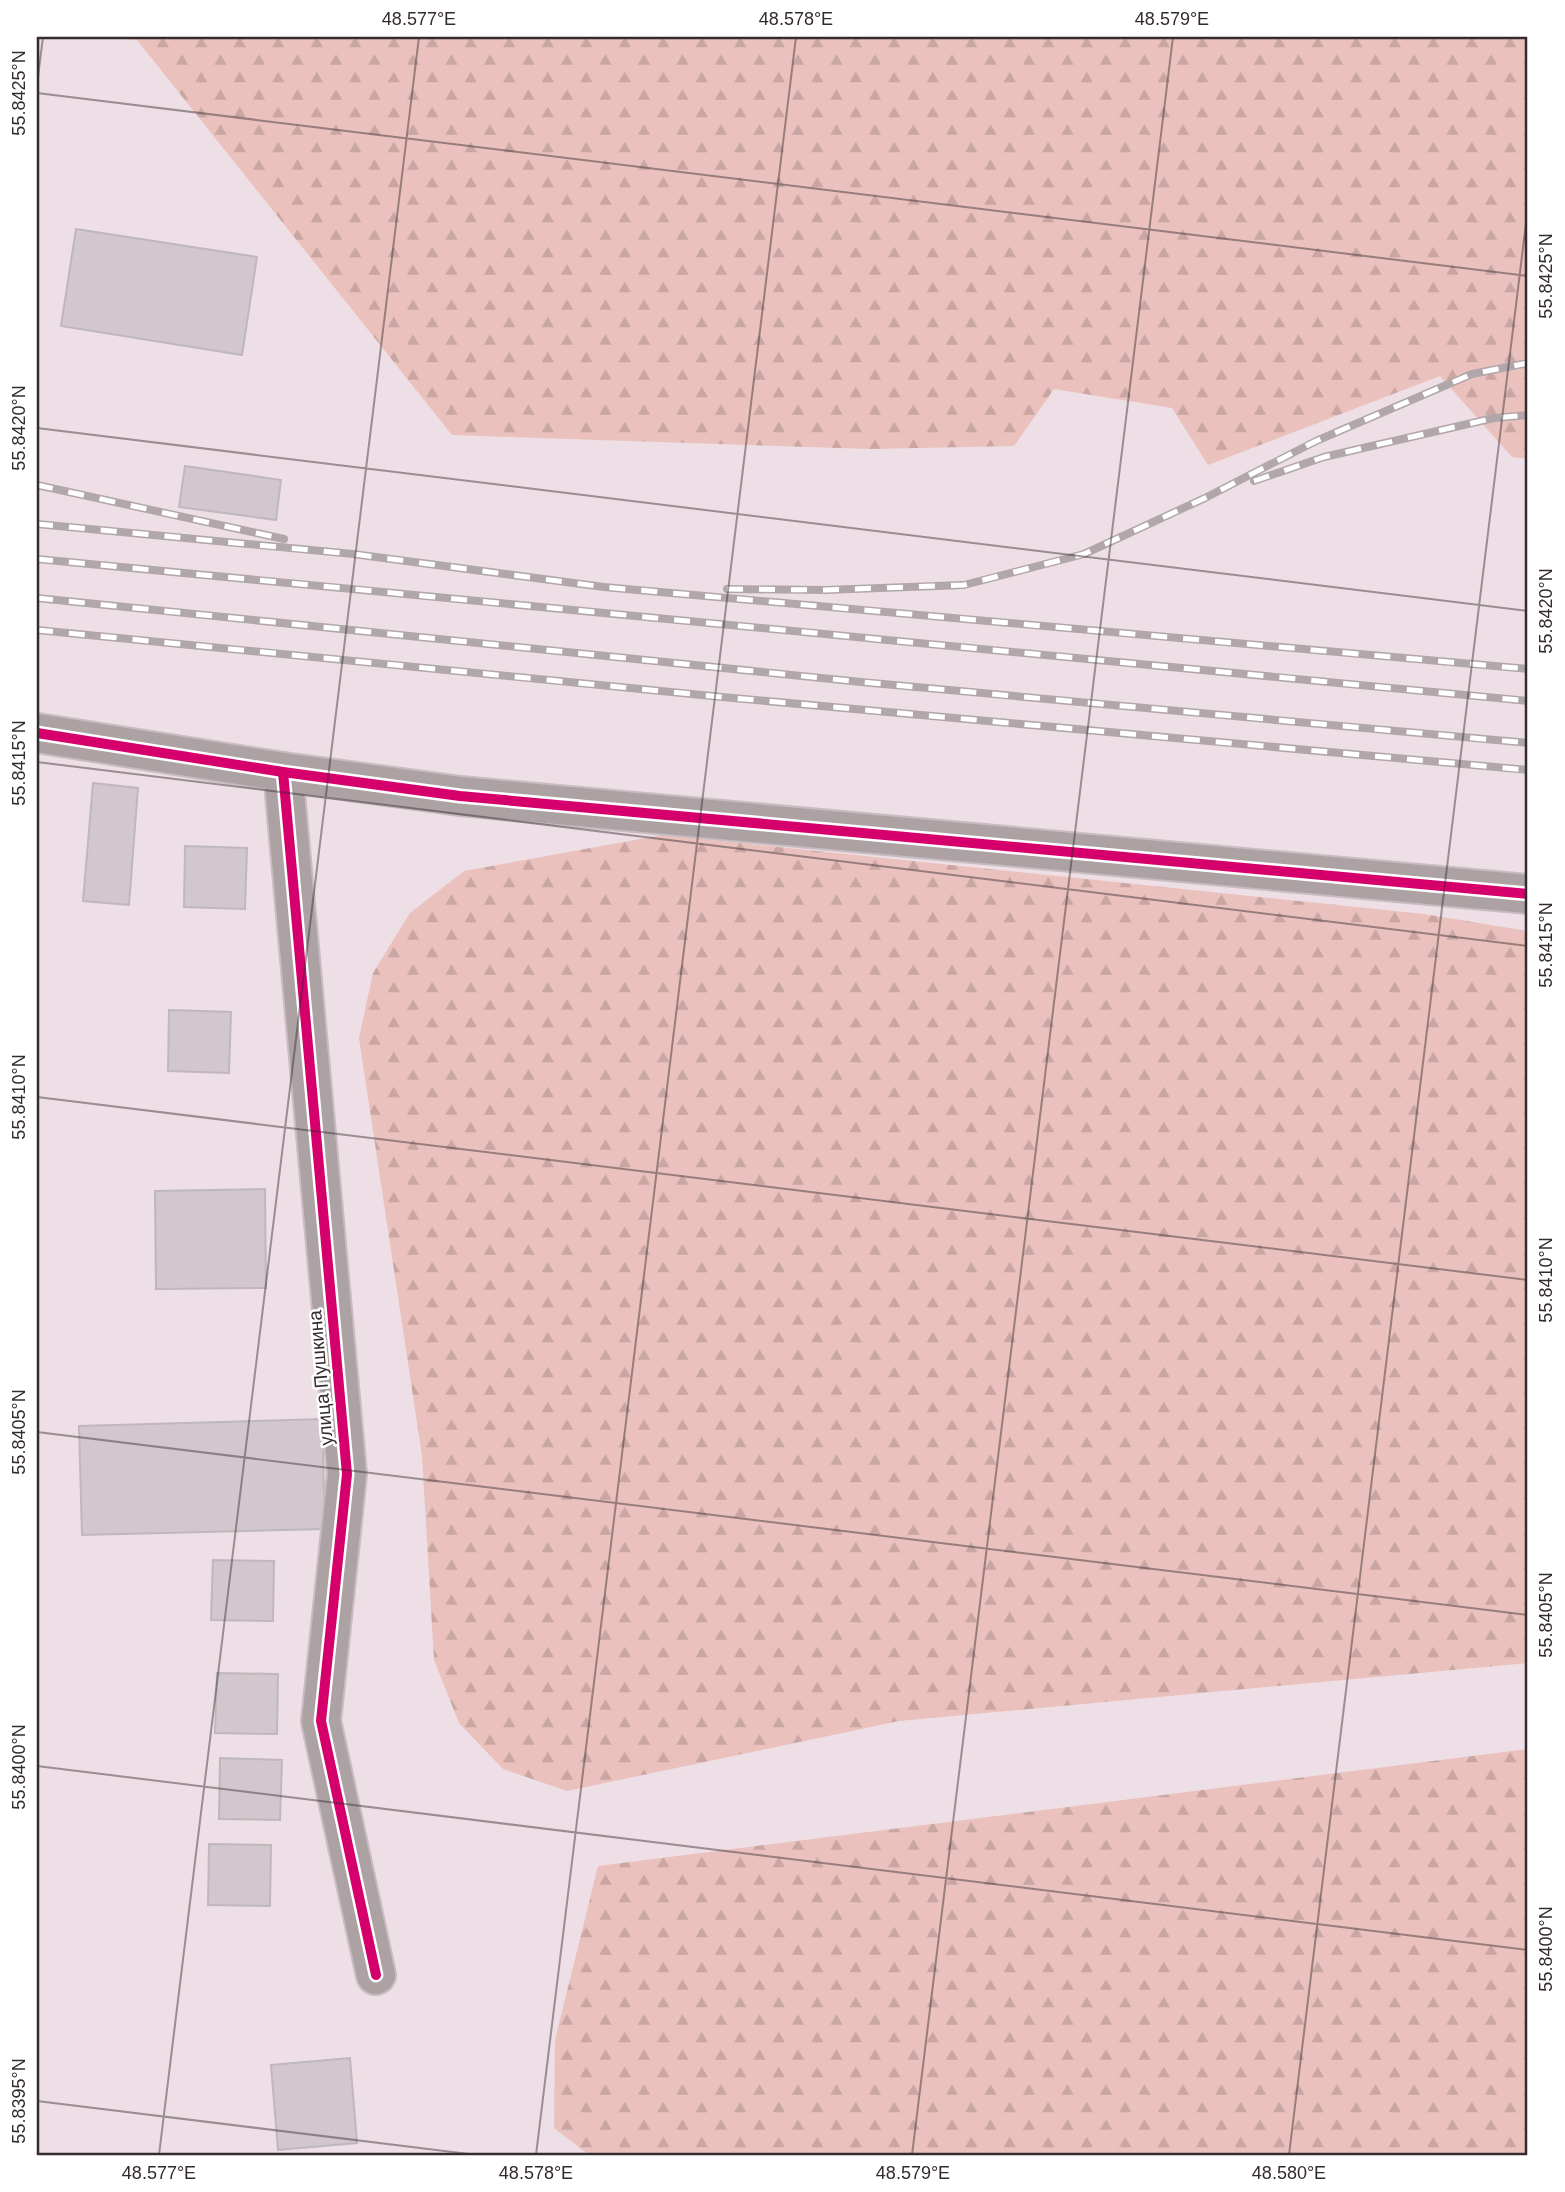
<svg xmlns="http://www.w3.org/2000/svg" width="1565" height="2192" font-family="Helvetica,sans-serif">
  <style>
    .forest { fill: url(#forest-firs) }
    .building { fill: #d1c7cd; stroke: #c0b7bc; stroke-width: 2 }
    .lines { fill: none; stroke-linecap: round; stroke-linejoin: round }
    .minor-casing { stroke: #c7bcc1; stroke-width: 42 }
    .minor { stroke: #aca1a3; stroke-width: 38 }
    .rail-casing { stroke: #b1a7aa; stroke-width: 8 }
    .rail { stroke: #fff; stroke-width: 5; stroke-dasharray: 16; stroke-linecap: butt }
    .cycleway-casing { stroke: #fff; stroke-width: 15 }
    .cycleway { stroke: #d6006c; stroke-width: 10 }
    .ticks { fill: none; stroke: #342b2f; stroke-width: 2; stroke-opacity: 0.45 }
    .labels { text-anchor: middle; stroke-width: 5; stroke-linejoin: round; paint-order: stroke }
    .street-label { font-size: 19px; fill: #342b2f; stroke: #fff }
    .neatline { fill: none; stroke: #342b2f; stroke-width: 2.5 }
    .ticks-label { font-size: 18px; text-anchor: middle; fill: #342b2f }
  </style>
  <defs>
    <pattern id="forest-firs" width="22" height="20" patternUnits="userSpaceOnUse" patternTransform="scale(1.75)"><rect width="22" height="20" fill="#eac1bc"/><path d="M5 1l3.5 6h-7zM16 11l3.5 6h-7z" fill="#c9a6a2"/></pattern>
  </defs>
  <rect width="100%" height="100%" fill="#eddfe5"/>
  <g class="forest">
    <polygon points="101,37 1528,37 1528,459 1512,457 1440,376 1208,465 1172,408 1054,389 1014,446 870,449 452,435 137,40"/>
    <polygon points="662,835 1424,914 1528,931 1528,1663 899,1721 567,1791 503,1769 459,1723 434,1660 422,1456 359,1038 373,973 410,913 464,871"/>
    <polygon points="1528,1749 1528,2155 589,2155 554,2128 555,2040 598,1866"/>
  </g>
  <g class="building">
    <polygon points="76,229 257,257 242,355 61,326"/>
    <polygon points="185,466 281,480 276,520 179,507"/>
    <polygon points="93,783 138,788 129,905 83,901"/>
    <polygon points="185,846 247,848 245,909 184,907"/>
    <polygon points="169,1010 231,1012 229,1073 168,1071"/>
    <polygon points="265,1189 266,1288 156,1289 155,1191"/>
    <polygon points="322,1419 325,1529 82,1535 79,1426"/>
    <polygon points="213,1560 274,1561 273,1621 211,1620"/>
    <polygon points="217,1673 278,1674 277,1734 215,1733"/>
    <polygon points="220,1758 282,1760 280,1820 219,1819"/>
    <polygon points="209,1844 271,1845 270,1906 208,1905"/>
    <polygon points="350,2058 357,2143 278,2150 271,2065"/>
  </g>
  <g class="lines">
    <defs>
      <g id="minor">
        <polyline points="37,733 283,772 460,796 1528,894"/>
        <polyline points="283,772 347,1474 321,1721 376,1975"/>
      </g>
    </defs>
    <use href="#minor" class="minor-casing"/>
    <use href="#minor" class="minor"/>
    <defs>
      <g id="rail">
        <polyline points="1254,481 1324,457 1494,418 1528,415"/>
        <polyline points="37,485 284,539"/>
        <polyline points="37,524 353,554 604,587 1528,669"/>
        <polyline points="37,559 1528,701"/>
        <polyline points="727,589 825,590 964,585 1084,554 1205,498 1316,441 1472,374 1528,363"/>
        <polyline points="37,598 861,682 1528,743"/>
        <polyline points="37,630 722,697 1528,770"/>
      </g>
    </defs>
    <use href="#rail" class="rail-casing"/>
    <use href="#rail" class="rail"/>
    <defs>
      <g id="cycleway">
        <polyline points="37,733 283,772 460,796 1528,894"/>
        <polyline points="283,772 347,1474 321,1721 376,1975"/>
      </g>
    </defs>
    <use href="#cycleway" class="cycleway-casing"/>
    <use href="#cycleway" class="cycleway"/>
  </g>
  <path class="ticks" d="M37 85 43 37M37 93 1528 276M37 428 1528 611M37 762 1528 946M37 1097 1528 1280M37 1432 1528 1615M37 1766 1528 1950M37 2101 477 2155M159 2155 419 37M536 2155 796 37M912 2155 1173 37M1289 2155 1528 207"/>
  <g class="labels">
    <g class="street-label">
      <text transform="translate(320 1378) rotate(-95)" y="7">улица Пушкина</text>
    </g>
  </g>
  <rect width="1565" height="2192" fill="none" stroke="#ffffff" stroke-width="77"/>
  <rect x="38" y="38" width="1488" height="2116" class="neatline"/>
  <g class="ticks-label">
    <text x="419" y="25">48.577°E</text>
    <text x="796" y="25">48.578°E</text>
    <text x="1172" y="25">48.579°E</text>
    <text transform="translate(19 93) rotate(-90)" y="6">55.8425°N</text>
    <text transform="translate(1546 276) rotate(-90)" y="6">55.8425°N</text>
    <text transform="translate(19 428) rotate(-90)" y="6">55.8420°N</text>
    <text transform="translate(1546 611) rotate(-90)" y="6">55.8420°N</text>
    <text transform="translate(19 763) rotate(-90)" y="6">55.8415°N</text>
    <text transform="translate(1546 945) rotate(-90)" y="6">55.8415°N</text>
    <text transform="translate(19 1097) rotate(-90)" y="6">55.8410°N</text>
    <text transform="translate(1546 1280) rotate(-90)" y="6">55.8410°N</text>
    <text transform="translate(19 1432) rotate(-90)" y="6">55.8405°N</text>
    <text transform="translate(1546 1615) rotate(-90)" y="6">55.8405°N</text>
    <text transform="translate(19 1767) rotate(-90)" y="6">55.8400°N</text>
    <text transform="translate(1546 1949) rotate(-90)" y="6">55.8400°N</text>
    <text transform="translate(19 2101) rotate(-90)" y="6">55.8395°N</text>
    <text x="159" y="2179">48.577°E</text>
    <text x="536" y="2179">48.578°E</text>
    <text x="913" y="2179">48.579°E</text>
    <text x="1289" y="2179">48.580°E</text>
  </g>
</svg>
